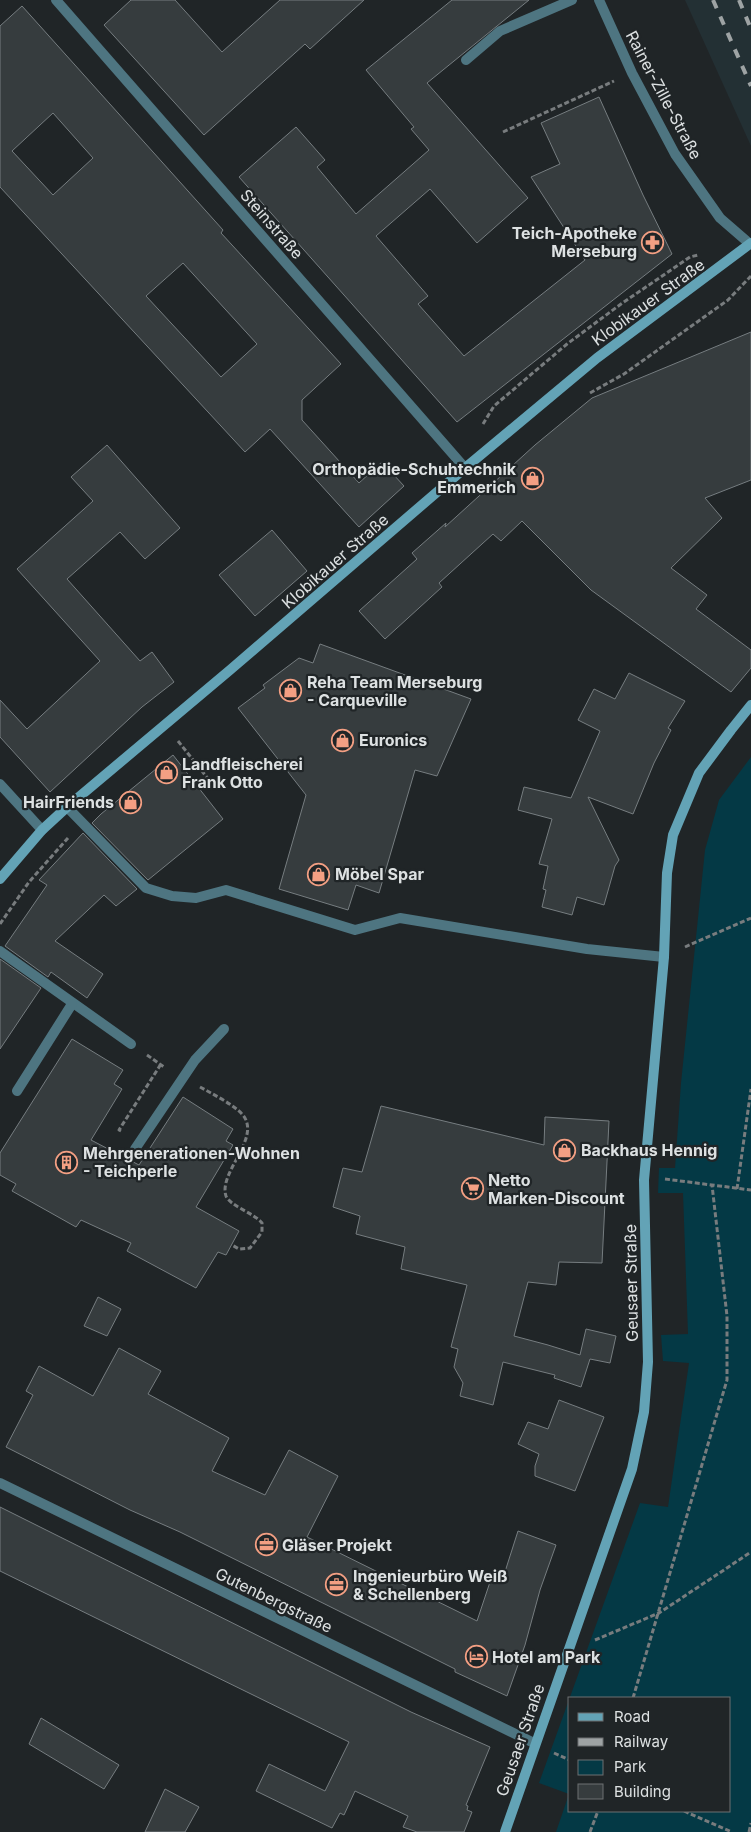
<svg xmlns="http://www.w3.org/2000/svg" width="751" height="1832" font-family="Inter,sans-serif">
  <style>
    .built { fill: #233034 }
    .green { fill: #043945; fill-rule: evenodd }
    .building { fill: #363c3e; stroke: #767d80; fill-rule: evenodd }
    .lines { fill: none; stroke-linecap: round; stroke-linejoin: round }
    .path { stroke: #787c7e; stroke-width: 3; stroke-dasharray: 5 2.5; stroke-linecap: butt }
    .lane { stroke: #4e7581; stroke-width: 10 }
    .street { stroke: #4e7581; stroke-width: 10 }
    .secondary { stroke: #63a3b6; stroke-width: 10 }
    .rail { stroke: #9ea3a4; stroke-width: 4; stroke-dasharray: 9 9; stroke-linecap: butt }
    .labels { text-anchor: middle; stroke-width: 4.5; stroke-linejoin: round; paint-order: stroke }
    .street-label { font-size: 16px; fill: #dde1e2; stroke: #202527 }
    .poi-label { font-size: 16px; font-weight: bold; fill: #dde1e2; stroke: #202527; text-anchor: start }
  </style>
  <rect width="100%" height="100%" fill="#202527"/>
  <polygon class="built" points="685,0 751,0 751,146"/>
  <path class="green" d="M751 757V1832H556L569 1794 539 1783 640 1503 668 1507 689 1363 663 1361 661 1335 688 1334 683 1193H658L659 1168H675L681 1083 705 850 719 800ZM570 1698H730V1811H570Z"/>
  <g class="building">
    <polygon points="131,0 175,0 222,52 280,0 364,0 310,49 305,44 204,135 104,25"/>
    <polygon points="452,0 529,0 427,83 528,198 477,243 430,189 376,236 428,296 418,304 464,356 585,260 531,177 560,164 541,123 599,97 643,195 672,254 457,422 239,177 296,127 325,160 317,167 356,214 429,150 411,129 414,127 366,70"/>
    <path d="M22 6 223 230 221 233 341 364 302 400V420L359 483 382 462 404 486 359 527 270 429 245 452 0 187V26ZM53 113 93 158 53 195 12 151ZM183 263 257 344 221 377 146 296Z"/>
    <polygon points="751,332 751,480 705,498 722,518 671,568 707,595 696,609 751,650 751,668 731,692 591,590 522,521 501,541 493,534 439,583 442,587 385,639 359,611 417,559 412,553 446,523 445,527 535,445 592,398"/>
    <polygon points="107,445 180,528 145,559 120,532 67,579 140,661 152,652 174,682 142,707 50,792 0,737 0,700 27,729 100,661 17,569 93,501 71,477"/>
    <polygon points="272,530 307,571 255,616 219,575"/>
    <polygon points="320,644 471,699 437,776 415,770 379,893 356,885 348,910 279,889 306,795 238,708 265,688 263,685 299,658 313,663"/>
    <polygon points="629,673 685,701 668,728 671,730 654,763 633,814 588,797 619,860 615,866 604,905 577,897 572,915 542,907 546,890 543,889 548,866 539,864 552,819 518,810 524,787 571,798 600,731 578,720 594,689 615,699"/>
    <polygon points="173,755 223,819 148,880 92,823 101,814"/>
    <polygon points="83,833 137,889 116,906 104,895 55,941 103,974 87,998 51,972 48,977 5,946 47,885 39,880"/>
    <polygon points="0,959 41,988 0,1049"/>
    <polygon points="72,1039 123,1070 114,1084 122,1089 91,1140 139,1165 183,1097 233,1129 226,1141 233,1145 196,1207 239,1231 226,1255 218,1252 196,1288 127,1251 131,1243 81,1220 76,1227 12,1191 16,1184 0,1175 0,1153"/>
    <polygon points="381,1106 544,1145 545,1117 609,1121 602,1263 559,1262 556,1285 528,1282 514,1336 548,1345 580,1355 586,1329 616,1336 610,1363 590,1359 581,1387 554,1378 555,1375 503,1362 493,1405 460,1396 463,1383 454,1367 458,1349 451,1347 467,1285 401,1269 405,1247 356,1234 360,1216 333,1207 343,1168 362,1172"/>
    <polygon points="98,1297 121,1309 107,1336 84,1326"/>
    <polygon points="119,1348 161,1371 148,1394 229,1438 212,1471 265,1495 289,1450 338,1476 307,1537 477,1621 493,1573 503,1578 518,1531 556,1545 540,1590 525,1645 507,1696 455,1672 455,1669 371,1627 180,1532 130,1510 6,1447 33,1395 26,1391 39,1366 93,1396"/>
    <polygon points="559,1400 604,1417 575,1491 535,1476 535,1466 539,1454 518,1444 528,1422 548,1429"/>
    <polygon points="0,1507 411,1712 490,1747 466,1805 468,1806 467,1810 472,1812 464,1832 417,1832 403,1827 408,1816 355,1791 344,1815 340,1813 332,1828 256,1791 269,1764 325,1791 349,1742 0,1571"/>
    <polygon points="41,1718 119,1765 104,1789 29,1744"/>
    <polygon points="165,1789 199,1807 185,1832 145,1832"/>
  </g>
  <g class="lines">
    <g class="path">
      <polyline points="503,132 614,81"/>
      <polyline points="590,393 624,374 728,300 751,276"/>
      <polyline points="483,424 494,406 567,344 621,304 690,257 698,255"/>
      <polyline points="178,741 213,785"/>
      <polyline points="0,924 29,882 68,838"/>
      <polyline points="685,947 751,918"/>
      <polyline points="147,1055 164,1067"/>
      <path d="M200 1087C211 1093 234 1105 242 1114 263 1137 218 1172 226 1196 230 1206 254 1213 262 1223V1232L250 1248 239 1249 232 1245"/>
      <polyline points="121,1131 119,1130 161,1064"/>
      <polyline points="665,1179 751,1190"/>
      <polyline points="737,1189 751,1089"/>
      <polyline points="595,1640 659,1613 751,1552"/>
      <polyline points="633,1698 727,1380 727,1316 712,1185"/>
      <polyline points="554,1753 570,1760"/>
      <polyline points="684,1811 732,1832"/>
      <polyline points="590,1832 598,1811"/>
      <polyline points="749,1832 751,1823"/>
    </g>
    <g class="lane">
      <polyline points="466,60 500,31 572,0"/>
      <polyline points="67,807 146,888 172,896 196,898 226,890 355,930 400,918 587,949 664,957"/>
      <polyline points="0,951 131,1044"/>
      <polyline points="17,1091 72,1004"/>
      <polyline points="135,1149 195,1060 224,1029"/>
    </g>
    <g class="street">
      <polyline points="56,0 465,468"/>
      <polyline points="599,0 632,73 675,154 720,218 750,244"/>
      <polyline points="0,784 42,830"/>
      <polyline points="0,1483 534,1743"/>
    </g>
    <g class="secondary">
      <polyline points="0,879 42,830 67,807 230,670 465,468 597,358 751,243"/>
      <polyline points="505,1832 632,1469 644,1412 648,1362 644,1180 664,957 667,873 673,835 699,773 731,730 751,705"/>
    </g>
    <g class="rail">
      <polyline points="713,0 751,86"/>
      <polyline points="739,0 751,29"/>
    </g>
  </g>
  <defs>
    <symbol id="pharmacy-ring" viewBox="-11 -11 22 22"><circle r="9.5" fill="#202527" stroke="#f39f83" stroke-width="1.5"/><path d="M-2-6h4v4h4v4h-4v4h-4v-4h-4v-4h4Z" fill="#f39f83"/></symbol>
    <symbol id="shop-ring" viewBox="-11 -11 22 22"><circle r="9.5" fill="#202527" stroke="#f39f83" stroke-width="1.5"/><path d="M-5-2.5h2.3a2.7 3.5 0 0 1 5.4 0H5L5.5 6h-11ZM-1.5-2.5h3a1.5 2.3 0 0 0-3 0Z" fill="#f39f83"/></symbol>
    <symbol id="building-ring" viewBox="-11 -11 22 22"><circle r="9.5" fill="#202527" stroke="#f39f83" stroke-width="1.5"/><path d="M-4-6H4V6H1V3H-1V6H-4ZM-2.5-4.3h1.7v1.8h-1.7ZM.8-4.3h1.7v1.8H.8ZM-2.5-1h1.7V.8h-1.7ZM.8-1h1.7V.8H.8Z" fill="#f39f83"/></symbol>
    <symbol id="supermarket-ring" viewBox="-11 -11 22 22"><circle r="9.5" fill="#202527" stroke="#f39f83" stroke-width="1.5"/><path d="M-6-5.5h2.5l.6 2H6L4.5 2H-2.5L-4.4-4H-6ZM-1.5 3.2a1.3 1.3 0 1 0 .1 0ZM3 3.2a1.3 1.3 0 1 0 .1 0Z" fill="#f39f83"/></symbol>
    <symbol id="office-ring" viewBox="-11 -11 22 22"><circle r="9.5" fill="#202527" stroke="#f39f83" stroke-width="1.5"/><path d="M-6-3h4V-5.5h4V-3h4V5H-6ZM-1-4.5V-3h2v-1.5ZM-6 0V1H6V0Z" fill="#f39f83"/></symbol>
    <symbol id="hotel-ring" viewBox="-11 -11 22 22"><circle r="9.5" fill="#202527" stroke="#f39f83" stroke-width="1.5"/><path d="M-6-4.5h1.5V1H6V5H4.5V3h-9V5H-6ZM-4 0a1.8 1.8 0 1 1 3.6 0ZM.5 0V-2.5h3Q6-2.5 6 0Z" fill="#f39f83"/></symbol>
  </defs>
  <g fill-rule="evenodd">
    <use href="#pharmacy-ring" x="640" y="230" width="25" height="25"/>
    <use href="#shop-ring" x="520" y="466" width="25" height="25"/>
    <use href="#shop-ring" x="278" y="678" width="25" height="25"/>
    <use href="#shop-ring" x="330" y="728" width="25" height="25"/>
    <use href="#shop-ring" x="154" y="760" width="25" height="25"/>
    <use href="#shop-ring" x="118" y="790" width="25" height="25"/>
    <use href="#shop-ring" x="306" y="862" width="25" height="25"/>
    <use href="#shop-ring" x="552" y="1138" width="25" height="25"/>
    <use href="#building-ring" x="54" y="1150" width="25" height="25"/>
    <use href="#supermarket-ring" x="460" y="1176" width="25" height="25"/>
    <use href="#office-ring" x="254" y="1532" width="25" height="25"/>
    <use href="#office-ring" x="324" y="1572" width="25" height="25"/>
    <use href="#hotel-ring" x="464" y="1644" width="25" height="25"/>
  </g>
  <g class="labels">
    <g class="street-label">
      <text transform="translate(664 95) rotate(62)" y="6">Rainer-Zille-Straße</text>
      <text transform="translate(272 224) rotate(49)" y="6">Steinstraße</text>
      <text transform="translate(648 302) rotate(-36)" y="6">Klobikauer Straße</text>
      <text transform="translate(335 561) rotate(-41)" y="6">Klobikauer Straße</text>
      <text transform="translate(631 1283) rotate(-91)" y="6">Geusaer Straße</text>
      <text transform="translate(274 1600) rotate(26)" y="6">Gutenbergstraße</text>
      <text transform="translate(520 1740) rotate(-71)" y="6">Geusaer Straße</text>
    </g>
    <g class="poi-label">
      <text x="637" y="239" text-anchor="end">Teich-Apotheke<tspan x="637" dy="18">Merseburg</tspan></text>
      <text x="516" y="475" text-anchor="end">Orthopädie-Schuhtechnik<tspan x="516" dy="18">Emmerich</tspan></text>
      <text x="307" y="688">Reha Team Merseburg<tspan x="307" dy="18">- Carqueville</tspan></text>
      <text x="359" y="746">Euronics</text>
      <text x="182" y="770">Landfleischerei<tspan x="182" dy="18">Frank Otto</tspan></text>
      <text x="114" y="808" text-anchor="end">HairFriends</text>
      <text x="335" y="880">Möbel Spar</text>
      <text x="581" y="1156">Backhaus Hennig</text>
      <text x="83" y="1159">Mehrgenerationen-Wohnen<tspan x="83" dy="18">- Teichperle</tspan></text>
      <text x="488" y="1186">Netto<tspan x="488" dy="18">Marken-Discount</tspan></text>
      <text x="282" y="1551">Gläser Projekt</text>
      <text x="353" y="1582">Ingenieurbüro Weiß<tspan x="353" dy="18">&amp; Schellenberg</tspan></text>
      <text x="492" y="1663">Hotel am Park</text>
    </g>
  </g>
  <rect x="568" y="1697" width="162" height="115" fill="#202527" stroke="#6c7072"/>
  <rect x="578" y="1713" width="25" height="8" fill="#63a3b6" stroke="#6c7072"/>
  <text x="614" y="1722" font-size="15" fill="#dde1e2">Road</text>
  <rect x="578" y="1738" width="25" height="8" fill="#9ea3a4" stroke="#6c7072"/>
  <text x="614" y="1747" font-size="15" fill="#dde1e2">Railway</text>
  <rect x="578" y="1760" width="25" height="15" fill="#043945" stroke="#6c7072"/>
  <text x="614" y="1772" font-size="15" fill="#dde1e2">Park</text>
  <rect x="578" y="1784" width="25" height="15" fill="#363c3e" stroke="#6c7072"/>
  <text x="614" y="1797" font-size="15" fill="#dde1e2">Building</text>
</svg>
